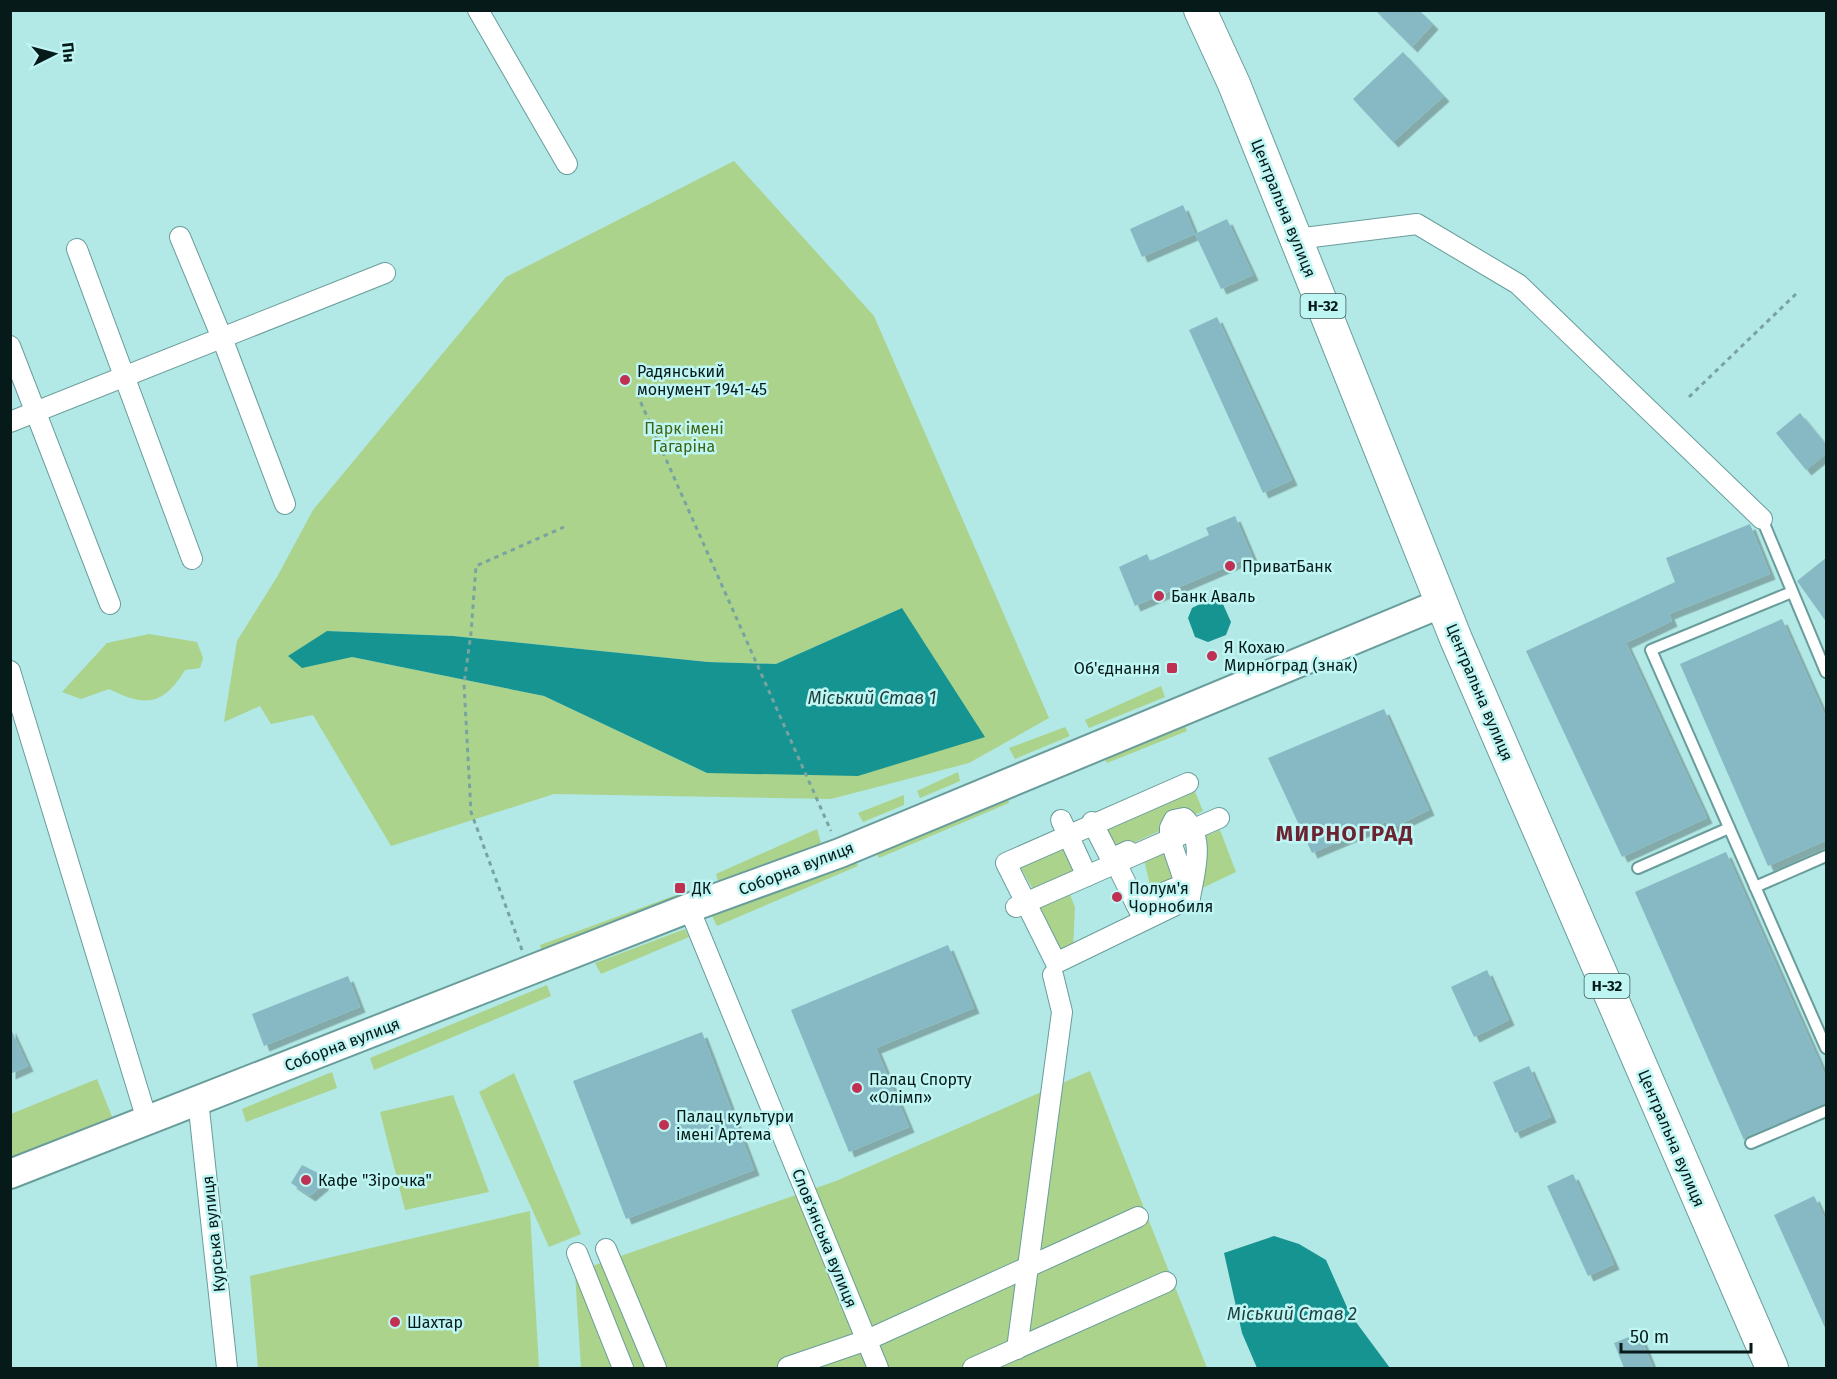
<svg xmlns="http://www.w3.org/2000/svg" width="1837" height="1379" font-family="'Fira Sans',sans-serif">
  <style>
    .green { fill: #abd38c; fill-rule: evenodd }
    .water { fill: #169491 }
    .building { fill: #87b9c4; filter: url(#shadow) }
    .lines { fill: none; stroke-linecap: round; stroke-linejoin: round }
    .lane-casing { stroke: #699d9b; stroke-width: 14 }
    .street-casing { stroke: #699d9b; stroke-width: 22 }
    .secondary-casing { stroke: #699d9b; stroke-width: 32 }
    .primary-casing { stroke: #699d9b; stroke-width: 34 }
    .path { stroke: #78a3a0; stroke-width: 3; stroke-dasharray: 4.5 4.5; stroke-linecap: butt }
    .lane { stroke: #fff; stroke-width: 10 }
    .street { stroke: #fff; stroke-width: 20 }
    .secondary { stroke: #fff; stroke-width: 28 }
    .primary { stroke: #fff; stroke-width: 32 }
    .poi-dot { fill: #c03052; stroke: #bff5f3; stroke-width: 2 }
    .labels { text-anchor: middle; stroke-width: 5; stroke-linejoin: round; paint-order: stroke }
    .shield { fill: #bff5f3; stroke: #3d5c5a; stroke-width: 1.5 }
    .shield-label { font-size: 15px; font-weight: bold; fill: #051a19 }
    .street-label { font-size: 16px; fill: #051a19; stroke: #bff5f3 }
    .poi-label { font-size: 16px; fill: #051a19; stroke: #bff5f3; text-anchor: start }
    .park-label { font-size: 16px; fill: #3d6410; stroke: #bff5f3 }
    .water-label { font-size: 18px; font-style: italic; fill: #1c3e3d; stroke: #bff5f3 }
    .district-label { font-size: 22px; font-weight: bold; letter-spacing: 1.5px; fill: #6a2431; stroke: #bff5f3 }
  </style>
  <defs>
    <filter id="shadow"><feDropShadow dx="5.5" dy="5.5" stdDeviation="0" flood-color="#0004"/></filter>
  </defs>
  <rect width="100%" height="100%" fill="#b2e8e5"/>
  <g class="green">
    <path d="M734 161 874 316 1049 718 969 763 831 799 554 794 391 846 313 715 271 724 260 706 224 722 237 641 277 577 313 510 506 277ZM902 608 707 773 544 696 352 657 289 656 328 631 453 636 708 662 776 664Z"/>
    <path d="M149 634 197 642 203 658 200 668 185 670C163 706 145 707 109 689L81 699 62 692 107 643Z"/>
    <polygon points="1161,686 1165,697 1089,728 1085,720"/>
    <polygon points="1182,718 1187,731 1107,763 1102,754"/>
    <polygon points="1065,727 1070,736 1015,759 1009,748"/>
    <polygon points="958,772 960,781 920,798 917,791"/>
    <polygon points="1193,787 1203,811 1114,852 1105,824"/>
    <polygon points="1006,791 1009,803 879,858 874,848"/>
    <polygon points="904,795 904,805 863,822 858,813"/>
    <polygon points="817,829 821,843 719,884 716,874"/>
    <polygon points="1220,830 1236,872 1198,890 1202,837"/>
    <polygon points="1063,844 1078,871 1034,891 1019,865"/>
    <polygon points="1164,848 1178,883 1152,893 1143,856"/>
    <polygon points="854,857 858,866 717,926 712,916"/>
    <polygon points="1068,890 1075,907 1073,949 1058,951 1034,902"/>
    <polygon points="676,895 679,901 543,956 540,945"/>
    <polygon points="685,929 689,937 601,974 595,963"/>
    <polygon points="547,985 551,996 374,1070 370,1058"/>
    <polygon points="1090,1071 1207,1368 581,1368 575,1272 836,1181"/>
    <polygon points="332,1072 337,1088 246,1122 242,1109"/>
    <polygon points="514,1073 581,1234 549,1247 479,1092"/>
    <polygon points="97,1079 115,1124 11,1163 11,1114"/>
    <polygon points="453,1095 489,1192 405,1210 380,1112"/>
    <polygon points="530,1211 539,1368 258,1368 250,1276"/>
  </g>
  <g class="water">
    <polygon points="1212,598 1222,602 1231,622 1226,635 1208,642 1195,637 1188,618 1192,608"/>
    <polygon points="902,608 985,737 858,776 707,773 544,696 352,657 302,668 288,656 327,631 453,636 708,662 776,664"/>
    <polygon points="1274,1236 1299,1244 1326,1260 1350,1314 1390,1368 1257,1368 1242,1333 1224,1253"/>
  </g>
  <g class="building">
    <polygon points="1375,10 1419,10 1433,24 1412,47"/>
    <polygon points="1403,52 1444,96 1393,142 1353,99"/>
    <polygon points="1183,205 1195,234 1142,257 1130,229"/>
    <polygon points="1227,219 1253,275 1221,289 1195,234"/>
    <polygon points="1217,317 1292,480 1263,493 1189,330"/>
    <polygon points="1800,413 1827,446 1827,453 1806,470 1776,433"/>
    <polygon points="1235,516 1252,556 1135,606 1119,567 1147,554 1150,561 1209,535 1206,528"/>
    <polygon points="1750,524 1770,574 1669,614 1672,621 1626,643 1707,818 1622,857 1526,651 1675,582 1666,558"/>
    <polygon points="1827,557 1827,623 1797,581"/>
    <polygon points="1782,619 1827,720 1827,840 1768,866 1680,664"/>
    <polygon points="1384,709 1429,810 1390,829 1386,822 1312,853 1268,758"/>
    <polygon points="1726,852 1827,1079 1827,1104 1748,1136 1744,1140 1635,892"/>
    <polygon points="948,945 974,1008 876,1048 909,1127 849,1152 791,1010"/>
    <polygon points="1487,970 1509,1020 1474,1037 1451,987"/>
    <polygon points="348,976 360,1007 264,1046 252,1014"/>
    <polygon points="10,1027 28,1066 10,1074"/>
    <polygon points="702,1032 754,1170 626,1219 573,1081"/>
    <polygon points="1529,1066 1551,1117 1515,1133 1493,1082"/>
    <polygon points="302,1165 324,1176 323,1185 310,1196 291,1183"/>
    <polygon points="1573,1174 1614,1264 1588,1276 1547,1186"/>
    <polygon points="1814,1196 1827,1223 1827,1332 1774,1215"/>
    <polygon points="1639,1333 1653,1368 1624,1368 1614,1343"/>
  </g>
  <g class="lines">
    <defs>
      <g id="lane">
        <polyline points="1762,519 1826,672"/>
        <polyline points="1792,592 1651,650 1826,1048"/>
        <polyline points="1638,868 1729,828"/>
        <polyline points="1755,887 1826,856"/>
        <polyline points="1751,1143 1826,1111"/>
      </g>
      <g id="street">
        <polyline points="478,10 567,164"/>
        <polyline points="180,237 222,338 285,504"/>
        <polyline points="1296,239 1417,224 1518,284 1762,519"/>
        <polyline points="77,249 192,559"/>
        <polyline points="10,346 110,604"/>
        <polyline points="10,422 385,273"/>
        <polyline points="10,671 147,1120"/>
        <path d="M1188 783 1006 863 1056 963 1190 898C1194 873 1206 838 1184 818L1174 820 1170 828V839L1190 898"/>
        <polyline points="1061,820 1087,876"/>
        <polyline points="1092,822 1111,859 1128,851"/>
        <polyline points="1116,863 1136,904"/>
        <polyline points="1016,907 1219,818"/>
        <polyline points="689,908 878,1368"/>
        <polyline points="1144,920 1136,904 1185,884"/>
        <polyline points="198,1100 227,1368"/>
        <polyline points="606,1249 656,1368"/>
        <polyline points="577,1253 623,1368"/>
        <polyline points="1017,1349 1062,1012 1053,975"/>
        <polyline points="788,1367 867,1340 1138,1217"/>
        <polyline points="973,1368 1166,1282"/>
      </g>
      <polyline id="secondary" points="10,1174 689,908 840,853 1442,603"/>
      <polyline id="primary" points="1200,10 1234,84 1456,639 1772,1368"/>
    </defs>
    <use href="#lane" class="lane-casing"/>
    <use href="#street" class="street-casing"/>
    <use href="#secondary" class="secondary-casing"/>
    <use href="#primary" class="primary-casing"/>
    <g class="path">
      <polyline points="637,394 831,831"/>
      <polyline points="1689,397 1799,291"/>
      <polyline points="522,950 471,812 464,684 471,633 476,566 564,527"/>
    </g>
    <use href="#lane" class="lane"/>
    <use href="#street" class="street"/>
    <use href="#secondary" class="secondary"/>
    <use href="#primary" class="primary"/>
  </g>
  <g class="poi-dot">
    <circle cx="625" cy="380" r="6"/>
    <circle cx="1230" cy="566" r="6"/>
    <circle cx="1159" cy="596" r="6"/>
    <circle cx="1212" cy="656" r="6"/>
    <rect x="1166" y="662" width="12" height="12" rx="3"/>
    <rect x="674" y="882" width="12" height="12" rx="3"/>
    <circle cx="1117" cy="897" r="6"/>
    <circle cx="857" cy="1088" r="6"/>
    <circle cx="664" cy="1125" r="6"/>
    <circle cx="306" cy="1180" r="6"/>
    <circle cx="395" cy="1322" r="6"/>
  </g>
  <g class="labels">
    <g class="shield">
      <rect x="1300.5" y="294" width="45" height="24" rx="4.5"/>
      <rect x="1584.5" y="974" width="45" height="24" rx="4.5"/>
    </g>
    <g class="shield-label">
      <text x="1323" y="311">Н-32</text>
      <text x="1607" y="991">Н-32</text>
    </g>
    <g class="street-label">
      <text transform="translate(1284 208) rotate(68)" y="6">Центральна вулиця</text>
      <text transform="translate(1480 692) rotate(67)" y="6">Центральна вулиця</text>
      <text transform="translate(796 868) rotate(-21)" y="6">Соборна вулиця</text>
      <text transform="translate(342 1044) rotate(-21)" y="6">Соборна вулиця</text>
      <text transform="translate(1672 1138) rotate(67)" y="6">Центральна вулиця</text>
      <text transform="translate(213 1234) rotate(-96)" y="6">Курська вулиця</text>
      <text transform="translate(825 1238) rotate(68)" y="6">Слов'янська вулиця</text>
    </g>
    <g class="poi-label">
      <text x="637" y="377">Радянський<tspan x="637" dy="18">монумент 1941-45</tspan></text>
      <text x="1242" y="572">ПриватБанк</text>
      <text x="1171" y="602">Банк Аваль</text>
      <text x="1224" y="653">Я Кохаю<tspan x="1224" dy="18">Мирноград (знак)</tspan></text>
      <text x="1160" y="674" text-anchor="end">Об'єднання</text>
      <text x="692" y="894">ДК</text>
      <text x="1129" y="894">Полум'я<tspan x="1129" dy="18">Чорнобиля</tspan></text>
      <text x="869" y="1085">Палац Спорту<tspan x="869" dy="18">«Олімп»</tspan></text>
      <text x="676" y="1122">Палац культури<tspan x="676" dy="18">імені Артема</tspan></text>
      <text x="318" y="1186">Кафе "Зірочка"</text>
      <text x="407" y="1328">Шахтар</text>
    </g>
    <g class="park-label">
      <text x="684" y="434">Парк імені<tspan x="684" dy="18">Гагаріна</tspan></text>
    </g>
    <g class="water-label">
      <text x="872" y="704">Міський Став 1</text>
      <text x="1292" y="1320">Міський Став 2</text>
    </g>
    <g class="district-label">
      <text x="1345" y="841">МИРНОГРАД</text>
    </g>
  </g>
  <rect width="1837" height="1379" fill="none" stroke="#051a19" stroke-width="24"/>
  <g transform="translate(54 54) rotate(84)" stroke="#bff5f3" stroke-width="4.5" paint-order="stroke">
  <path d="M0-4.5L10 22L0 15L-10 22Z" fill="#051a19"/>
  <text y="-9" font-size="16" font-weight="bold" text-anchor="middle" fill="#051a19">Пн</text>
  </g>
  <path d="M1621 1343v9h130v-9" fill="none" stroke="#051a19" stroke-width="3"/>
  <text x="1630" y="1343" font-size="18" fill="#051a19" stroke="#bff5f3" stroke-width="4.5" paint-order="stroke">50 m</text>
</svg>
